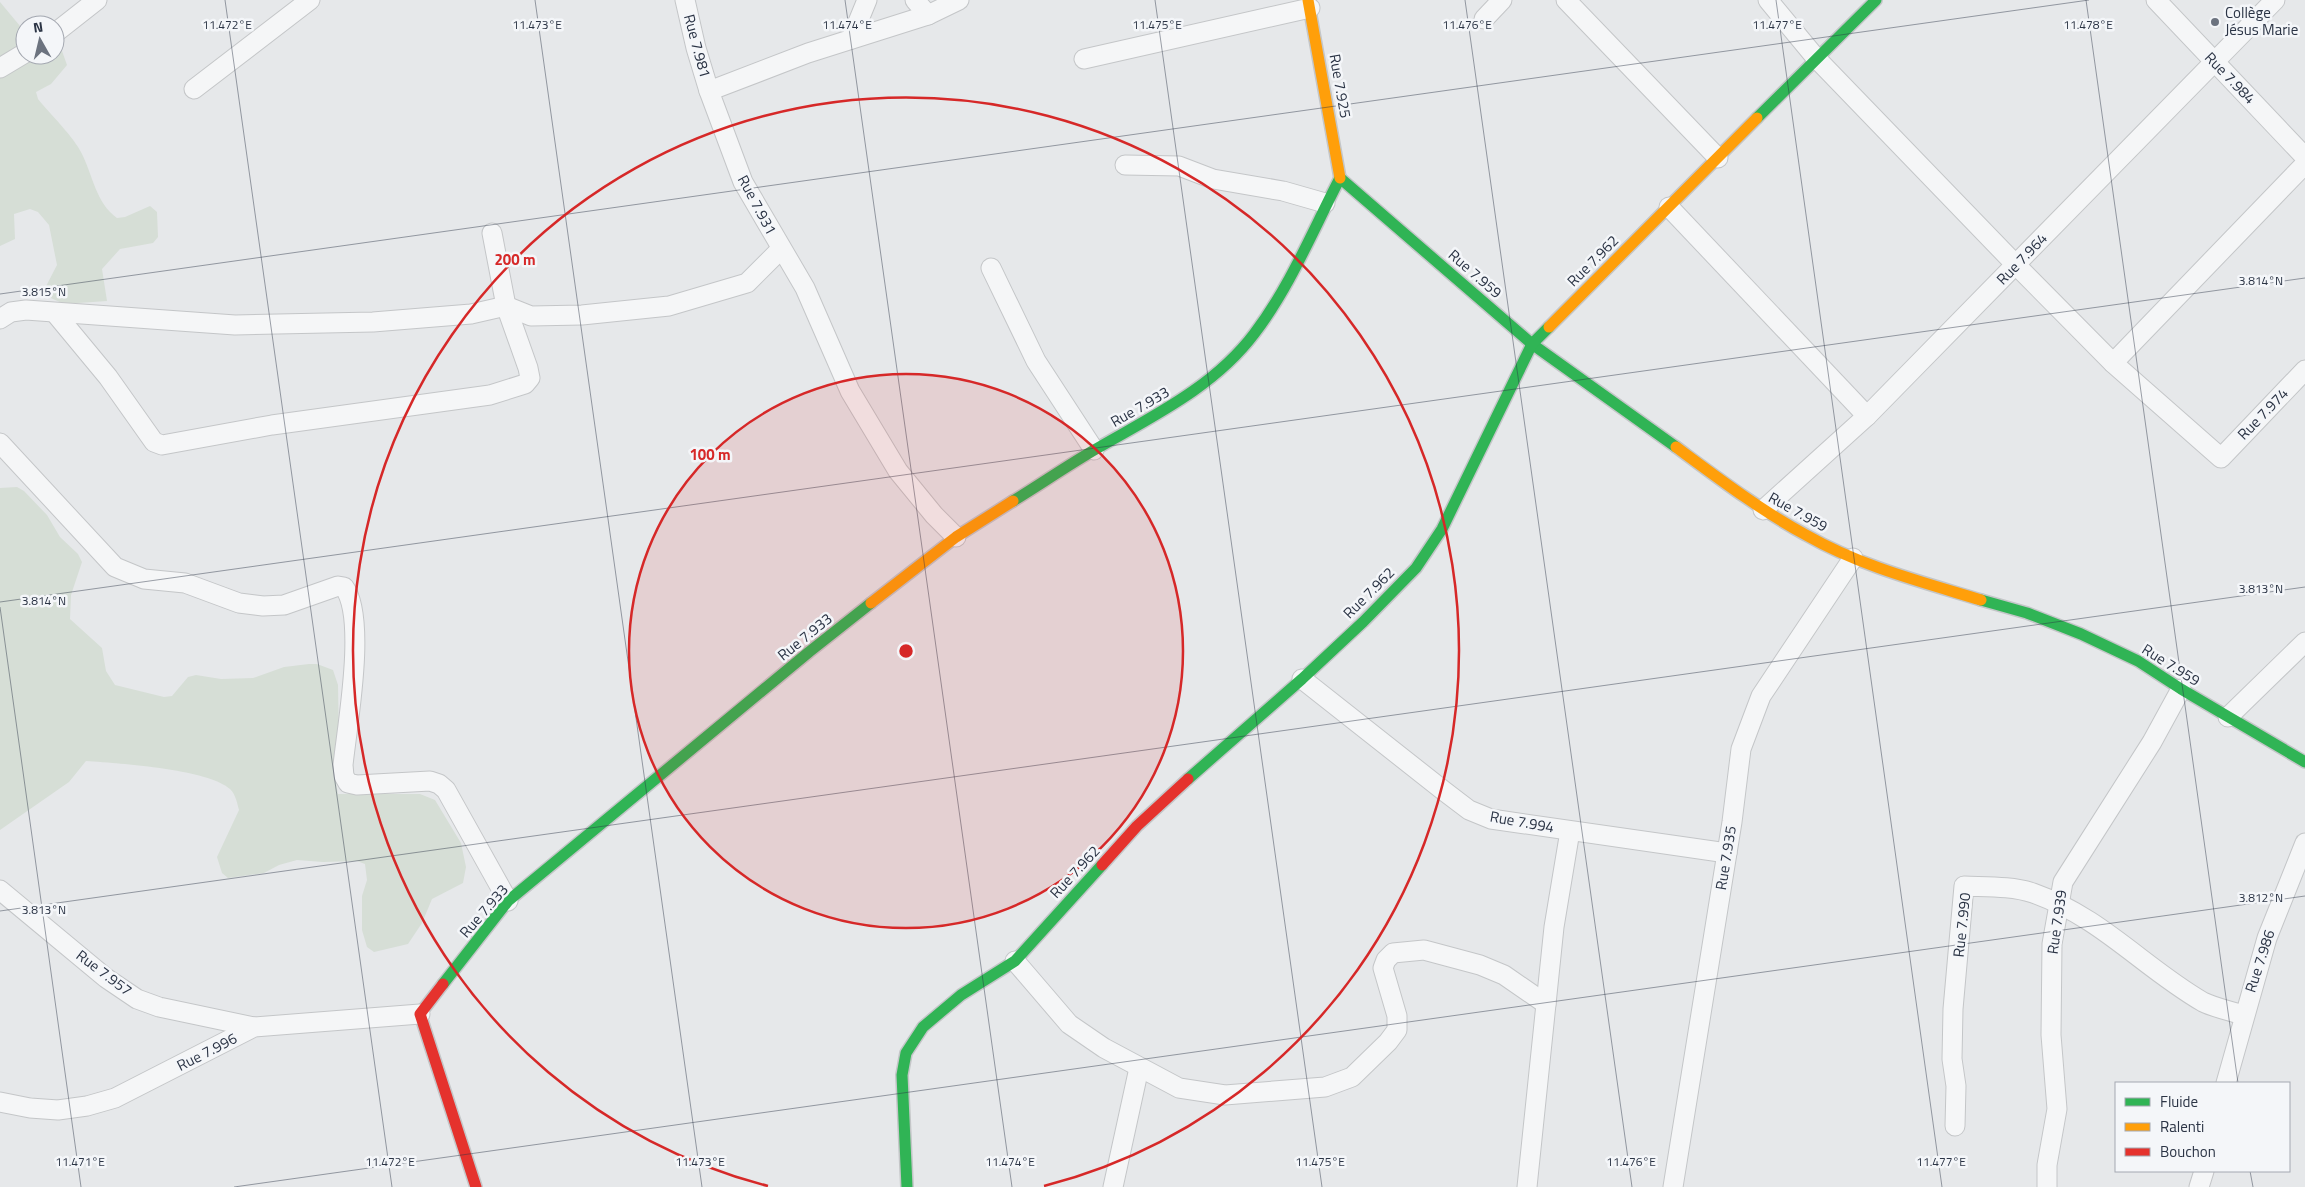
<svg xmlns="http://www.w3.org/2000/svg" width="2305" height="1187" font-family="'Titillium Web',sans-serif">
  <style>
    .green { fill: #d6ded6 }
    .lines { fill: none; stroke-linecap: round; stroke-linejoin: round }
    .street-casing { stroke: #c4c6c8; stroke-width: 21 }
    .fast-casing { stroke: #c4c6c8; stroke-width: 14 }
    .slow-casing { stroke: #c4c6c8; stroke-width: 14 }
    .jam-casing { stroke: #c4c6c8; stroke-width: 14 }
    .street { stroke: #f5f6f7; stroke-width: 19 }
    .fast { stroke: #30b455; stroke-width: 11 }
    .slow { stroke: #ff9f0a; stroke-width: 11 }
    .jam { stroke: #e5322d; stroke-width: 11 }
    .ticks { fill: none; stroke: #2b3445; stroke-width: 1; stroke-opacity: 0.45 }
    .ring { fill: none; stroke: #d62828; stroke-width: 2.5 }
    .poi-dot { fill: #6c737f; stroke: #f4f6f9; stroke-width: 2 }
    .labels { text-anchor: middle; stroke-width: 5; stroke-linejoin: round; paint-order: stroke }
    .poi-label { font-size: 15px; fill: #2b3445; stroke: #f4f6f9; text-anchor: start }
    .street-label { font-size: 15px; fill: #2b3445; stroke: #f4f6f9 }
    .ticks-label { font-size: 12px; text-anchor: middle; fill: #2b3445; stroke: #f4f6f9; stroke-width: 5; stroke-linejoin: round; paint-order: stroke }
    .centre { fill: #d62828; stroke: #f4f6f9; stroke-width: 2.5 }
    .ring-label { font-size: 15px; text-anchor: middle; font-weight: bold; fill: #d62828; stroke: #f4f6f9; stroke-width: 5; stroke-linejoin: round; paint-order: stroke }
  </style>
  <rect width="100%" height="100%" fill="#e6e8ea"/>
  <g class="green">
    <path d="M0 2 25 32V55H55V49L62 51 67 65 51 84 36 92 38 99C50 114 74 137 82 154 93 176 96 203 117 218L125 217 150 206 157 212 158 237 153 243 120 249 102 269 107 301 64 304 42 294 57 265 49 225 38 212 30 209 14 214 15 239 0 246Z"/>
    <path d="M17 487 24 491 47 515 60 537 78 554 82 562 71 595 70 619 102 648 106 671 115 685 164 697 172 696 188 677 196 675 221 679 253 678 284 667 309 664H317L333 670 338 685 339 742 333 766 338 794H420L435 800 461 843 466 867 463 883 432 899 422 923 408 944 374 952 367 947 362 930V896L367 880 365 864 357 861 323 862 297 860 279 865 264 873 228 878 222 873 217 857 239 810C237 803 236 795 230 789 208 769 116 763 86 761L69 782 0 830V488Z"/>
  </g>
  <g class="lines">
    <defs>
      <g id="street">
        <polyline points="685,0 696,48 709,91"/>
        <polyline points="915,0 928,15"/>
        <polyline points="1566,0 1718,158"/>
        <polyline points="1768,0 1816,58 2016,265 2113,363 2221,458 2305,370"/>
        <polyline points="2156,0 2305,157"/>
        <polyline points="1484,19 1502,0"/>
        <polyline points="55,33 97,0"/>
        <polyline points="851,39 867,0"/>
        <polyline points="1084,59 1310,8"/>
        <polyline points="0,68 25,53"/>
        <polyline points="194,89 310,0"/>
        <polyline points="1125,165 1179,166 1213,179 1283,191 1325,203"/>
        <polyline points="1669,207 1867,416"/>
        <polyline points="991,268 1036,361 1094,450"/>
        <polyline points="55,313 108,377 154,442 162,445 272,425 490,395 525,384 530,378 528,368 506,306 492,233"/>
        <polyline points="0,319 11,312 26,310 235,325 373,322 471,314 506,306 531,316 582,315 669,306 747,283 781,249"/>
        <polyline points="2113,363 2305,164"/>
        <path d="M0 443 115 567 144 579 185 583 239 603 263 606 284 605 338 586 344 587C367 618 347 726 343 765L344 776 348 783 357 785 430 781 439 784 446 790 508 901"/>
        <polyline points="1763,510 1867,416 2275,0"/>
        <polyline points="956,537 934,515 898,471 850,391 805,288 743,182 709,91 808,53 928,15 959,0"/>
        <polyline points="1302,679 1444,791 1469,810 1491,819 1727,853"/>
        <polyline points="2228,717 2305,642"/>
        <polyline points="0,890 106,978 137,999 159,1007 254,1027"/>
        <polyline points="1015,961 1069,1024 1104,1048 1179,1088 1225,1095 1325,1087 1352,1077 1388,1042 1397,1030 1397,1016 1383,968 1386,960 1393,953 1424,950 1480,965 1504,975 1546,1004"/>
        <polyline points="2226,1083 2267,938 2305,843"/>
        <polyline points="0,1102 30,1108 58,1110 87,1106 115,1098 254,1027 420,1014"/>
        <path d="M1955 1126 1956 1086 1952 1059 1953 1009 1964 886C1986 887 2012 886 2033 893 2101 917 2144 968 2203 1002 2215 1008 2231 1011 2243 1015"/>
        <polyline points="1113,1187 1139,1068"/>
        <polyline points="1527,1187 1554,927 1570,831"/>
        <polyline points="1673,1187 1732,822 1741,749 1761,696 1853,558"/>
        <polyline points="2047,1187 2047,1165 2057,1109 2051,1035 2052,944 2063,882 2152,742 2181,689"/>
        <polyline points="2199,1187 2204,1171"/>
      </g>
      <g id="fast">
        <polyline points="1757,118 1876,0"/>
        <polyline points="1340,178 1532,344 1676,447"/>
        <path d="M1013 501C1041 484 1068 465 1096 449 1153 416 1214 387 1254 334 1290 287 1313 230 1340 178"/>
        <polyline points="1981,600 2027,613 2081,634 2138,661 2181,689 2305,762"/>
        <polyline points="1188,779 1302,679 1363,622 1416,568 1442,529 1532,344 1549,327"/>
        <polyline points="443,984 508,901 809,652 871,603"/>
        <polyline points="907,1187 902,1075 906,1053 923,1027 961,995 1015,961 1102,865"/>
      </g>
      <g id="slow">
        <polyline points="1308,0 1340,178"/>
        <polyline points="1549,327 1757,118"/>
        <path d="M1676 447C1718 478 1760 510 1806 535 1860 566 1922 582 1981 600"/>
        <polyline points="871,603 956,537 1013,501"/>
      </g>
      <g id="jam">
        <polyline points="1102,865 1137,826 1188,779"/>
        <polyline points="443,984 420,1014 476,1187"/>
      </g>
    </defs>
    <use href="#street" class="street-casing"/>
    <use href="#fast" class="fast-casing"/>
    <use href="#slow" class="slow-casing"/>
    <use href="#jam" class="jam-casing"/>
    <use href="#street" class="street"/>
    <use href="#fast" class="fast"/>
    <use href="#slow" class="slow"/>
    <use href="#jam" class="jam"/>
  </g>
  <path class="ticks" d="M225 0 392 1187M535 0 702 1187M845 0 1012 1187M1155 0 1322 1187M1465 0 1632 1187M1776 0 1942 1187M2086 0 2238 1083M0 294 2089 0M0 602 2305 278M0 607 81 1187M0 911 2305 587M2250 1171 2253 1187M234 1187 2305 896"/>
  <circle cx="906" cy="651" r="277" fill="#d62828" fill-opacity=".12"/>
  <g class="ring">
    <circle cx="906" cy="651" r="277"/>
    <path d="M768 1186A553 553 0 1 1 1044 1186"/>
  </g>
  <circle class="poi-dot" cx="2215" cy="22" r="5"/>
  <g class="labels">
    <g class="poi-label">
      <text x="2225" y="18">Collège<tspan x="2225" dy="17">Jésus Marie</tspan></text>
    </g>
    <g class="street-label">
      <text transform="translate(697 46) rotate(75)" y="5">Rue 7.981</text>
      <text transform="translate(2230 78) rotate(46)" y="5">Rue 7.984</text>
      <text transform="translate(1340 86) rotate(80)" y="5">Rue 7.925</text>
      <text transform="translate(757 205) rotate(62)" y="5">Rue 7.931</text>
      <text transform="translate(2022 259) rotate(-46)" y="5">Rue 7.964</text>
      <text transform="translate(1593 261) rotate(-45)" y="5">Rue 7.962</text>
      <text transform="translate(1475 274) rotate(41)" y="5">Rue 7.959</text>
      <text transform="translate(1140 407) rotate(-30)" y="5">Rue 7.933</text>
      <text transform="translate(2263 414) rotate(-46)" y="5">Rue 7.974</text>
      <text transform="translate(1798 512) rotate(29)" y="5">Rue 7.959</text>
      <text transform="translate(1369 593) rotate(-45)" y="5">Rue 7.962</text>
      <text transform="translate(805 637) rotate(-39)" y="5">Rue 7.933</text>
      <text transform="translate(2171 665) rotate(32)" y="5">Rue 7.959</text>
      <text transform="translate(1522 822) rotate(10)" y="5">Rue 7.994</text>
      <text transform="translate(1726 858) rotate(-81)" y="5">Rue 7.935</text>
      <text transform="translate(1075 872) rotate(-47)" y="5">Rue 7.962</text>
      <text transform="translate(484 911) rotate(-49)" y="5">Rue 7.933</text>
      <text transform="translate(2057 922) rotate(-82)" y="5">Rue 7.939</text>
      <text transform="translate(1962 925) rotate(-84)" y="5">Rue 7.990</text>
      <text transform="translate(2260 961) rotate(-72)" y="5">Rue 7.986</text>
      <text transform="translate(104 973) rotate(37)" y="5">Rue 7.957</text>
      <text transform="translate(207 1052) rotate(-27)" y="5">Rue 7.996</text>
    </g>
  </g>
  <g class="ticks-label">
    <text x="227" y="29">11.472°E</text>
    <text x="537" y="29">11.473°E</text>
    <text x="847" y="29">11.474°E</text>
    <text x="1157" y="29">11.475°E</text>
    <text x="1467" y="29">11.476°E</text>
    <text x="1777" y="29">11.477°E</text>
    <text x="2088" y="29">11.478°E</text>
    <text x="2261" y="285">3.814°N</text>
    <text x="44" y="296">3.815°N</text>
    <text x="2261" y="593">3.813°N</text>
    <text x="44" y="605">3.814°N</text>
    <text x="2261" y="902">3.812°N</text>
    <text x="44" y="914">3.813°N</text>
    <text x="80" y="1166">11.471°E</text>
    <text x="390" y="1166">11.472°E</text>
    <text x="700" y="1166">11.473°E</text>
    <text x="1010" y="1166">11.474°E</text>
    <text x="1320" y="1166">11.475°E</text>
    <text x="1631" y="1166">11.476°E</text>
    <text x="1941" y="1166">11.477°E</text>
  </g>
  <circle cx="906" cy="651" r="8" class="centre"/>
  <g class="ring-label">
    <text x="515" y="265">200 m</text>
    <text x="710" y="460">100 m</text>
  </g>
  <rect x="2115" y="1082" width="175" height="90" fill="#f4f6f9" stroke="#a4a8b1"/>
  <rect x="2125" y="1098" width="25" height="8" fill="#30b455" stroke="#a4a8b1"/>
  <text x="2160" y="1107" font-size="15" fill="#2b3445">Fluide</text>
  <rect x="2125" y="1123" width="25" height="8" fill="#ff9f0a" stroke="#a4a8b1"/>
  <text x="2160" y="1132" font-size="15" fill="#2b3445">Ralenti</text>
  <rect x="2125" y="1148" width="25" height="8" fill="#e5322d" stroke="#a4a8b1"/>
  <text x="2160" y="1157" font-size="15" fill="#2b3445">Bouchon</text>
  <g transform="translate(40 40) rotate(352)"><circle r="24" fill="#f4f6f9" stroke="#a4a8b1"/>
  <path d="M0-4L9 19L0 12L-9 19Z" fill="#6c737f"/>
  <text y="-8" font-size="14" font-weight="bold" text-anchor="middle" fill="#2b3445">N</text>
  </g>
</svg>
